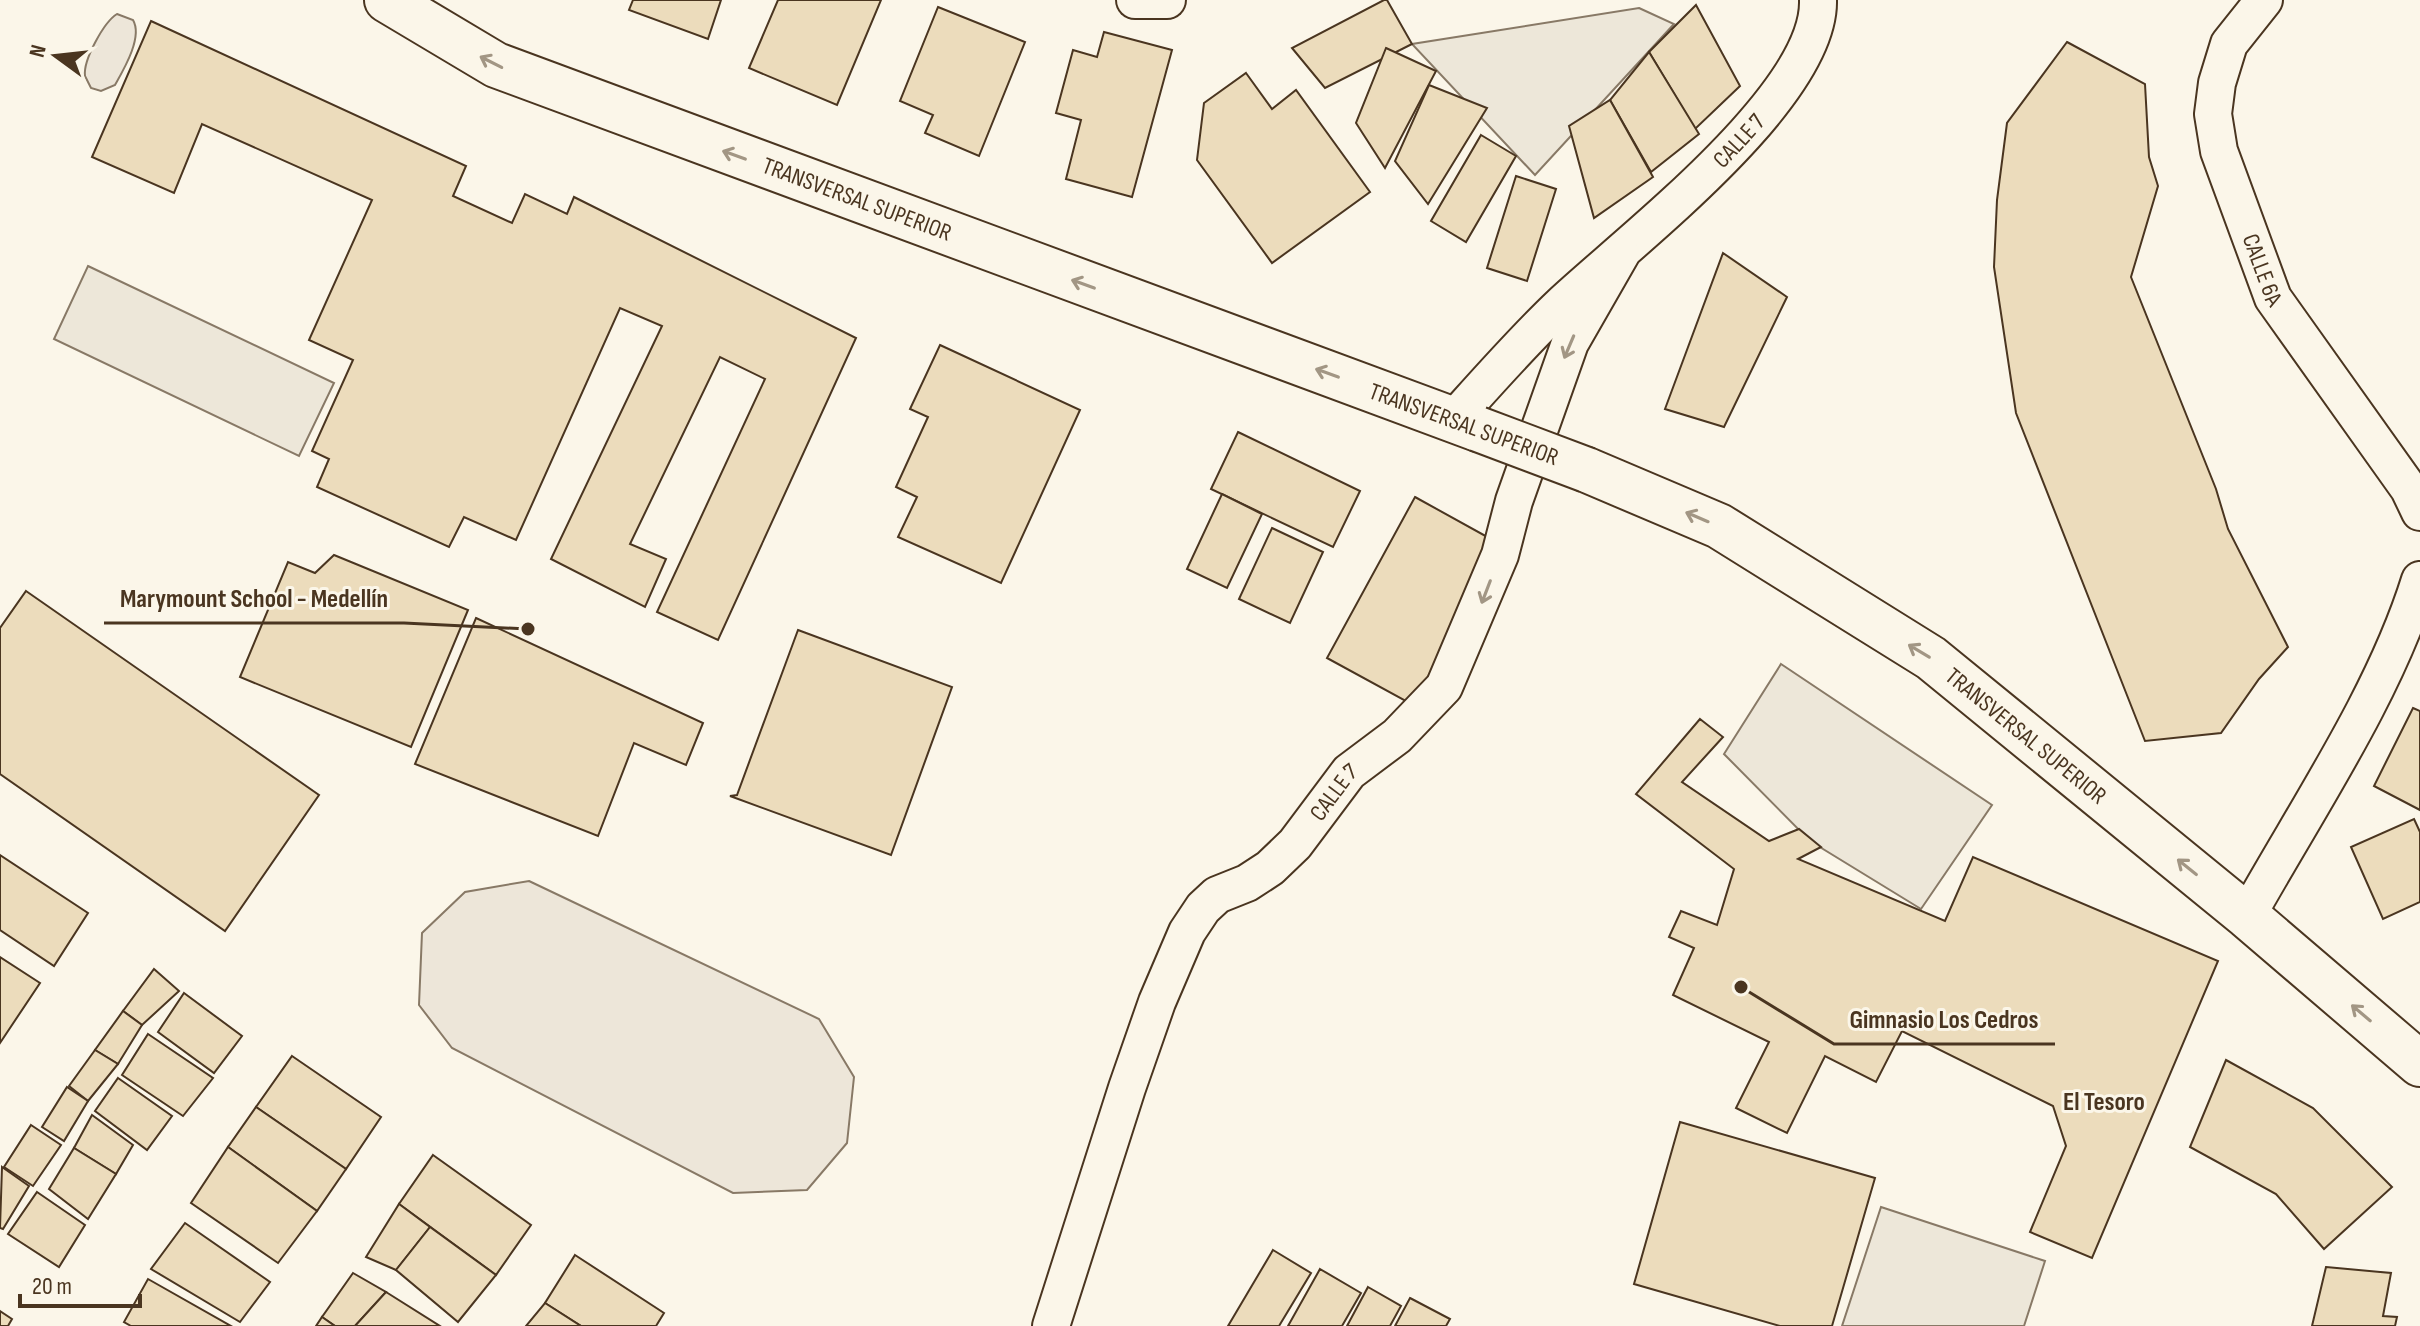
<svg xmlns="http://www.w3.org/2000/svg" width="2420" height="1326" font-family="'Sofia Sans Condensed',sans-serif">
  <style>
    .green { fill: #ede6d9; stroke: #887966; stroke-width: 2 }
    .parking { fill: #ede7d9; stroke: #887966; stroke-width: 2 }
    .building { fill: #ecdcbc; stroke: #4a3520; stroke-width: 2 }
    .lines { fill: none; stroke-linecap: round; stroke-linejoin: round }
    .street-casing { stroke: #4a3520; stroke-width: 40 }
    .secondary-casing { stroke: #4a3520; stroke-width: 48 }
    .street { stroke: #fbf6e9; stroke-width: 36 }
    .secondary { stroke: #fbf6e9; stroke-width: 44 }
    .secondary-bridge-casing { stroke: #4a3520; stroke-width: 48; stroke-linecap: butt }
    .secondary-bridge { stroke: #fbf6e9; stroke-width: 44 }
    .oneway { stroke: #a29684 }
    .labels { text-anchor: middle; stroke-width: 6; stroke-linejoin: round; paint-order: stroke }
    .street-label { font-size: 24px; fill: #4a3520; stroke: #fbf6e9 }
    .neighbourhood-label { font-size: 26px; font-weight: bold; fill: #4a3520; stroke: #fbf6e9 }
    .leader { fill: none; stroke: #4a3520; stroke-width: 3 }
    .callout-dot { fill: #4a3520; stroke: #fbf6e9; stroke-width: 3 }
    .callout-label { font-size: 26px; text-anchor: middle; font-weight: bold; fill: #4a3520; stroke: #fbf6e9; stroke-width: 6; stroke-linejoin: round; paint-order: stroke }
  </style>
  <rect width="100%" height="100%" fill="#fbf6e9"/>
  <g class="green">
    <path d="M117 14 133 20C143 37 124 69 115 85L101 91 91 88C90 86 86 78 85 76 83 60 104 22 117 14Z"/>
    <polygon points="529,881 819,1019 854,1077 847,1143 807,1190 733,1193 452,1048 419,1005 422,933 465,892"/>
  </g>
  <g class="parking">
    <polygon points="1639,8 1674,24 1535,175 1412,44"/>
    <polygon points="88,266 334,383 299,456 54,339"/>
    <polygon points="1781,664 1992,805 1921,909 1810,841 1724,754"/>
    <polygon points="1881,1207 2045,1261 2024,1326 1842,1326"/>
  </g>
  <g class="building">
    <polygon points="633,0 721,0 708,39 629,10"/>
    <polygon points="778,0 881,0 837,105 749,68"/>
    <polygon points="1384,0 1387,0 1412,44 1325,88 1292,48"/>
    <polygon points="1696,5 1740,86 1695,129 1649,52"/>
    <polygon points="938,7 1025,42 979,156 925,133 933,115 900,101"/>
    <polygon points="151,21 466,166 453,196 512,223 525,194 567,214 574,197 856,338 718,640 657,612 765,379 720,357 630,544 666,559 645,607 551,559 662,326 620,308 516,540 464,517 449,547 317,487 329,459 312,451 353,360 309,340 372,200 202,124 174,193 92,157"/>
    <polygon points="1104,32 1172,50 1132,197 1066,179 1081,120 1056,113 1073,50 1097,57"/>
    <polygon points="2067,42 2145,84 2149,157 2158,186 2131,277 2216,489 2228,529 2288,647 2259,679 2221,733 2145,741 2016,413 1994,267 1997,200 2007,123"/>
    <polygon points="1386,48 1436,71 1385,168 1356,123"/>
    <polygon points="1649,52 1699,134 1651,172 1610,100"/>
    <polygon points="1246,73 1272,109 1296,90 1370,192 1272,263 1197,160 1204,103"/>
    <polygon points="1429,85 1487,108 1428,204 1395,161"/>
    <polygon points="1610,100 1653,177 1594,218 1569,126"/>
    <polygon points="1481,135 1516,156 1466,242 1431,221"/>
    <polygon points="1516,176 1556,189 1527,281 1487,268"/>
    <polygon points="1723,253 1787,297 1724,427 1665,409"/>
    <polygon points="940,345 1080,410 1001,583 898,537 917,497 896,487 928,417 910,409"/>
    <polygon points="1238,432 1360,491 1333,547 1211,489"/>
    <polygon points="1222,494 1262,514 1227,588 1187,569"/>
    <polygon points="1415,497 1500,544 1413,705 1327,658"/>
    <polygon points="1272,528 1323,552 1290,623 1239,599"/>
    <polygon points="334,555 468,610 411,747 240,677 288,562 315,573"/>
    <polygon points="26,591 319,795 225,931 0,774 0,628"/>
    <polygon points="476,618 703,723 686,765 634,743 598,836 415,764"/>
    <polygon points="798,630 952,687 891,855 730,796 737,795"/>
    <polygon points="2413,708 2420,711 2420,810 2374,786"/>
    <polygon points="1700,719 1723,737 1682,782 1769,841 1799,829 1821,847 1798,859 1945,921 1973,857 2218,961 2092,1258 2030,1232 2066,1146 2053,1106 1902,1031 1876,1082 1825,1056 1787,1133 1736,1108 1769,1042 1673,995 1694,948 1669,937 1681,911 1717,925 1734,869 1636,794"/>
    <polygon points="2414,819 2420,832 2420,902 2383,919 2351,847"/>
    <polygon points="0,855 88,913 54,966 0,930"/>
    <polygon points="0,957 40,983 0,1043"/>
    <polygon points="154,969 179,991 142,1025 123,1011"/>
    <polygon points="184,993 242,1036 214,1073 158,1032"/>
    <polygon points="123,1011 142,1025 118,1064 95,1050"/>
    <polygon points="148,1034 213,1078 183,1116 122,1075"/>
    <polygon points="95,1050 118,1064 88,1101 69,1086"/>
    <polygon points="292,1056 381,1117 346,1169 256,1107"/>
    <polygon points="2226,1060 2313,1108 2392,1187 2324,1249 2276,1194 2190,1147"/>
    <polygon points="118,1078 172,1116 147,1150 95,1111"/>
    <polygon points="67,1087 88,1101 64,1141 42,1127"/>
    <polygon points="256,1107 346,1169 317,1211 228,1147"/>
    <polygon points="92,1115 133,1145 116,1174 74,1148"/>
    <polygon points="1680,1122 1875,1178 1832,1326 1780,1326 1634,1284"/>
    <polygon points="31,1125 61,1145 33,1186 4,1167"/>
    <polygon points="228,1147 317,1211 278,1263 191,1203"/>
    <polygon points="74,1148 116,1174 88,1219 49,1189"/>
    <polygon points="433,1155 531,1225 496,1275 399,1204"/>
    <polygon points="2,1167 29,1186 3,1229 0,1228"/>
    <polygon points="37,1192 85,1225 59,1267 8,1234"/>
    <polygon points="399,1204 430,1227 396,1270 366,1257"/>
    <polygon points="185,1223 270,1282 240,1322 151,1269"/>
    <polygon points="430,1227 496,1275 458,1322 396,1270"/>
    <polygon points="1273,1250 1311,1273 1279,1326 1228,1326"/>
    <polygon points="575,1255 664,1313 656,1326 581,1326 545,1303"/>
    <polygon points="2326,1267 2391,1273 2383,1316 2397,1317 2395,1326 2312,1326"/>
    <polygon points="1320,1269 1361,1293 1342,1326 1288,1326"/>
    <polygon points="353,1273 386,1292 355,1326 335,1326 322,1317"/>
    <polygon points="148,1279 231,1326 131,1326 124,1322"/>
    <polygon points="1368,1287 1401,1306 1390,1326 1347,1326"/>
    <polygon points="386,1292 440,1326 355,1326"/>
    <polygon points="1410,1298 1450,1319 1446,1326 1395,1326"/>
    <polygon points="545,1303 581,1326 526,1326"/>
    <polygon points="0,1311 12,1319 8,1326 0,1326"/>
    <polygon points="322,1317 335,1326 316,1326"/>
  </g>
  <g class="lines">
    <defs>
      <g id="street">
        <polyline points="1135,0 1167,0"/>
        <path id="s1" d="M2264 0 2229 44 2217 83 2213 114 2219 151 2273 298 2409 489 2420 512"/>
        <path id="s2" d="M1453 420C1488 381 1523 341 1561 305 1628 242 1821 96 1818 0"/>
        <path d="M2247 916C2306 810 2384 696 2420 580"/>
        <path id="s3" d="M1051 1326 1127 1088 1157 1002 1187 932 1203 908 1217 895 1247 883 1270 868 1295 844 1349 772 1397 736 1444 687 1500 555 1514 501 1570 343 1621 254"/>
      </g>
      <g id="secondary">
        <path id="s4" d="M387 0 496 65 1478 429"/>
        <path id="s5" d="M1587 470 1719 526 1931 658 2247 916 2420 1064"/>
      </g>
    </defs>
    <use href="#street" class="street-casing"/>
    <use href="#secondary" class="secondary-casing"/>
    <use href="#street" class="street"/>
    <use href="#secondary" class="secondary"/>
    <defs>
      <polyline id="secondary-bridge" points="1478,429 1587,470"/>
    </defs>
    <use href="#secondary-bridge" class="secondary-bridge-casing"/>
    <use href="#secondary-bridge" class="secondary-bridge"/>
  </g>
  <defs><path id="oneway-shaft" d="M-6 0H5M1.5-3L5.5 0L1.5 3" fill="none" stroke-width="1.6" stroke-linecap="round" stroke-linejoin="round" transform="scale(2)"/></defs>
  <g class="oneway">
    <use href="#oneway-shaft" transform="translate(491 62) rotate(-153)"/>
    <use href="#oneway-shaft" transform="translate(734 155) rotate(-160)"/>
    <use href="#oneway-shaft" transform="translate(1083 284) rotate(-160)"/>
    <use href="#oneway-shaft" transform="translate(1569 347) rotate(113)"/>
    <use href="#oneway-shaft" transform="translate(1327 373) rotate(-160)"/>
    <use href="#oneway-shaft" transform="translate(1697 517) rotate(-157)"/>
    <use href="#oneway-shaft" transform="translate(1486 592) rotate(111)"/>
    <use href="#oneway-shaft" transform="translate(1919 651) rotate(-149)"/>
    <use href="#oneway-shaft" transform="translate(2187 867) rotate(-141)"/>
    <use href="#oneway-shaft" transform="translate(2361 1013) rotate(-140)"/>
  </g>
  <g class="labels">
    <g class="street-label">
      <text dy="8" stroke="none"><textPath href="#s2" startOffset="400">CALLE 7</textPath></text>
      <text dy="8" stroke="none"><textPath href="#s4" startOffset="512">TRANSVERSAL SUPERIOR</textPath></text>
      <text dy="8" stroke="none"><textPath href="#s1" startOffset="292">CALLE 6A</textPath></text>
      <text transform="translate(1464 424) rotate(20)" y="8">TRANSVERSAL SUPERIOR</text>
      <text dy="8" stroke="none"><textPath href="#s5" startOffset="516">TRANSVERSAL SUPERIOR</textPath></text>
      <text dy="8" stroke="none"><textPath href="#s3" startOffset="624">CALLE 7</textPath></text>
    </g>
    <g class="neighbourhood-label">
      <text x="2104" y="1110">El Tesoro</text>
    </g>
  </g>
  <path class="leader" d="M528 629L404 623H104M1741 987L1834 1044H2055"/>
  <g class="callout-dot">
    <circle cx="528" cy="629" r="8"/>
    <circle cx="1741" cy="987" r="8"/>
  </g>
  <g class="callout-label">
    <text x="254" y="607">Marymount School - Medellín</text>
    <text x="1944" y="1028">Gimnasio Los Cedros</text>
  </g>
  <g transform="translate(56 56) rotate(285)" stroke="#fbf6e9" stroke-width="6" paint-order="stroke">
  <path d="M0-6L14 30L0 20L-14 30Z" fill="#4a3520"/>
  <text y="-12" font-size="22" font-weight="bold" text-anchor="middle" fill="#4a3520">N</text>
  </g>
  <path d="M20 1294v12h120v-12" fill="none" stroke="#4a3520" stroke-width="4"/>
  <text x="32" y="1294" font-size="24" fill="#4a3520" stroke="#fbf6e9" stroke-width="6" paint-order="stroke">20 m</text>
</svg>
